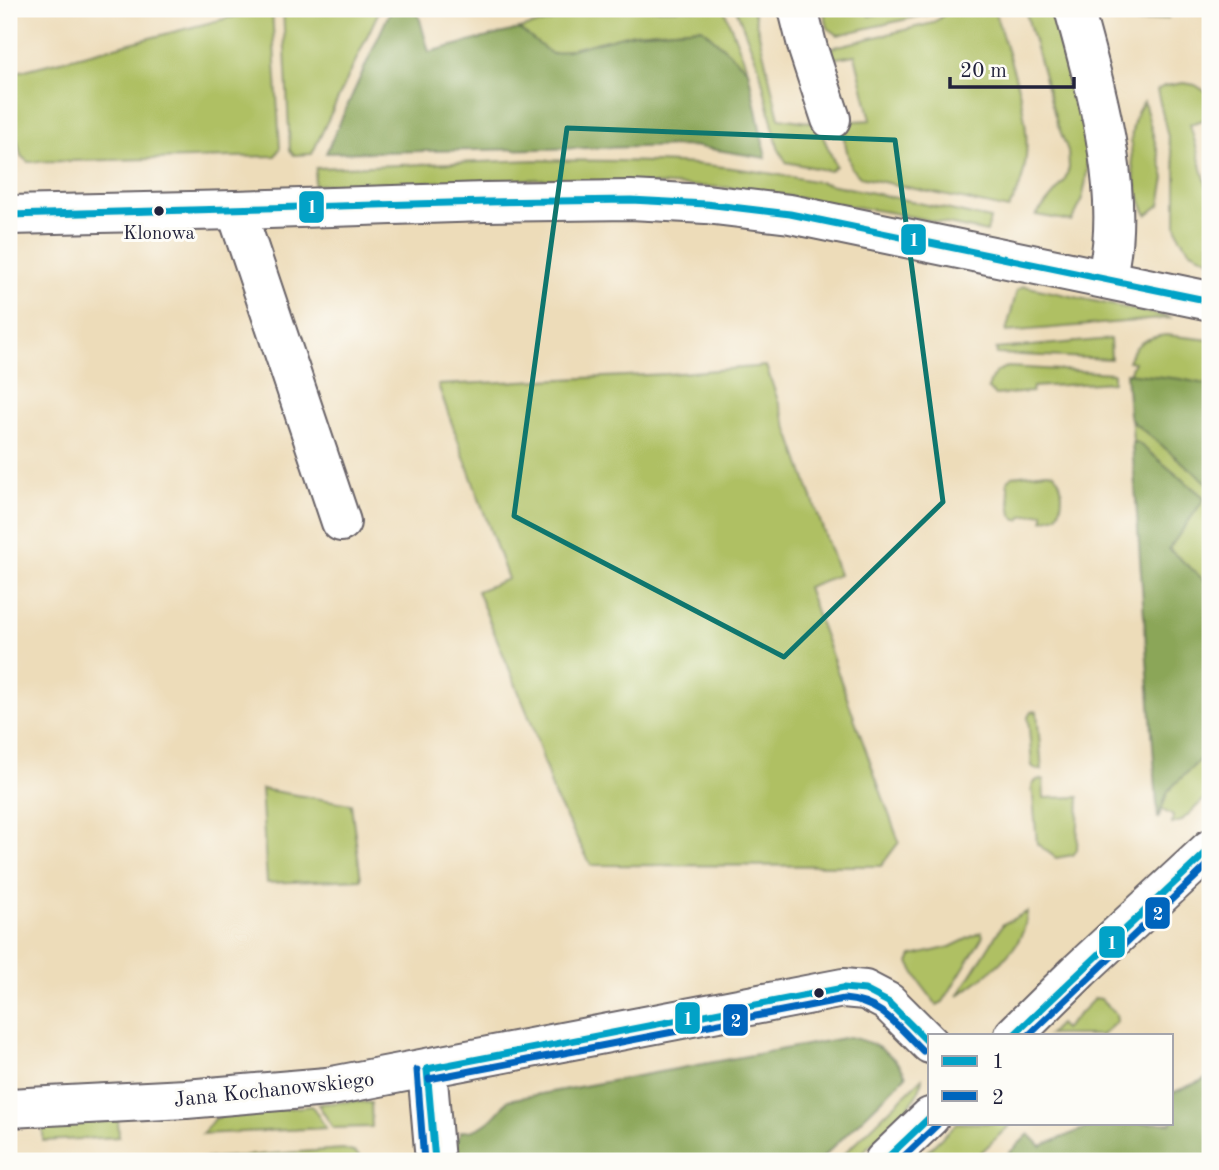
<svg xmlns="http://www.w3.org/2000/svg" width="1219" height="1170" font-family="'Old Standard TT',serif">
  <style>
    .green { fill: #afc063; stroke: #68714f; stroke-width: 2 }
    .forest { fill: #8ba659; stroke: #56644a; stroke-width: 2 }
    .lines { fill: none; stroke-linecap: round; stroke-linejoin: round }
    .minor-casing { stroke: #696367; stroke-width: 42 }
    .tertiary-casing { stroke: #696367; stroke-width: 42 }
    .minor { stroke: #fff; stroke-width: 38 }
    .tertiary { stroke: #fff; stroke-width: 38 }
    .bus-1-casing { stroke: #fdfcf7; stroke-width: 12 }
    .bus-2-casing { stroke: #fdfcf7; stroke-width: 12 }
    .bus-1 { stroke: #02a2c7; stroke-width: 7 }
    .bus-2 { stroke: #0065bd; stroke-width: 7 }
    .marked { fill: none; stroke: #0f766e; stroke-width: 5; stroke-linejoin: round }
    .bus-dot { fill: #22223b; stroke: #fdfcf7; stroke-width: 2.5 }
    .labels { text-anchor: middle; stroke-width: 6; stroke-linejoin: round; paint-order: stroke }
    .bus-label { font-size: 19px; fill: #22223b; stroke: #fdfcf7 }
    .street-label { font-size: 21px; fill: #22223b; stroke: #fdfcf7 }
    .line-badge { stroke: #fdfcf7; stroke-width: 2.5 }
    .badge-label { font-size: 19px; text-anchor: middle; font-weight: bold; fill: #fff }
  </style>
  <rect width="100%" height="100%" fill="#fdfcf7"/>
  <filter id="ink" filterUnits="userSpaceOnUse"><feTurbulence type="fractalNoise" baseFrequency=".0143" numOctaves="2"/><feDisplacementMap in="SourceGraphic" scale="14" xChannelSelector="R" yChannelSelector="G"/><feConvolveMatrix kernelMatrix="1 2 1 2 8 2 1 2 1" color-interpolation-filters="sRGB"/></filter>
  <filter id="wash" filterUnits="userSpaceOnUse"><feTurbulence type="fractalNoise" baseFrequency=".00686" numOctaves="4" result="noise"/><feDisplacementMap in="SourceGraphic" scale="28" xChannelSelector="R" yChannelSelector="G"/><feGaussianBlur stdDeviation="1.57" result="paint"/><feColorMatrix in="noise" values="0 0 0 0 0 0 0 0 0 0 0 0 0 0 0 0 0 1.4 0 .05"/><feComposite in="paint" operator="in"/></filter>
  <g filter="url(#wash)">
    <rect width="100%" height="100%" fill="#eddcb9"/>
    <g class="green">
      <polygon points="263,9 272,9 280,148 275,156 28,162 21,156 9,105 9,74"/>
      <polygon points="283,9 380,9 312,154 294,155 290,151"/>
      <polygon points="599,9 724,9 748,70 701,28 634,33 552,55 519,29"/>
      <polygon points="736,9 753,9 779,118 817,123 836,166 830,171 786,162 778,148 759,67"/>
      <polygon points="823,9 867,9 869,16 894,9 936,9 929,14 838,35 828,28"/>
      <path d="M951 9H994C1012 71 1049 149 1008 209L860 177 851 168 840 122 871 120 855 55 825 60 822 50 933 23Z"/>
      <path d="M1025 9H1057C1072 64 1108 171 1071 221L1036 215 1064 182 1069 168 1068 151 1057 123Z"/>
      <polygon points="1124,9 1167,9 1168,18 1136,23 1128,17"/>
      <polygon points="1184,83 1195,85 1210,94 1210,118 1190,124 1210,198 1210,260 1191,251 1180,238 1176,225 1176,171 1157,90 1164,86"/>
      <path d="M1144 102 1165 178 1160 205 1147 215C1132 188 1122 127 1144 102Z"/>
      <path d="M535 160C592 161 649 160 706 165 802 175 896 198 990 219L987 232 888 212 733 188 544 179 314 185 316 168Z"/>
      <polygon points="1024,286 1172,318 1006,332 1017,290"/>
      <path d="M1166 335 1210 340V794L1181 821 1172 824 1173 816 1159 808 1153 701 1128 376 1134 362 1128 361C1135 342 1148 337 1166 335Z"/>
      <polygon points="1110,339 1111,359 997,354 996,349"/>
      <polygon points="766,366 839,575 807,587 899,842 881,866 591,865 554,795 532,724 477,591 508,579 438,385 667,374"/>
      <path d="M1008 367 1113 373V382L1033 387 1032 392 995 395 988 389C991 377 995 370 1008 367Z"/>
      <path d="M1047 472 1054 473C1064 484 1064 503 1057 516L1043 520V513L1023 516 1020 520H1016L1012 515 1007 481 1012 476Z"/>
      <polygon points="1037,711 1042,770 1037,770 1032,766 1028,717 1031,712"/>
      <polygon points="1043,779 1044,798 1079,797 1077,850 1073,855 1056,858 1037,844 1032,785 1037,780"/>
      <polygon points="261,789 351,804 361,879 267,883"/>
      <path d="M1027 912C1026 951 985 975 958 996L1003 924Z"/>
      <polygon points="981,932 983,936 943,1002 937,1005 921,984 909,963 912,956 950,947"/>
      <polygon points="1095,998 1101,999 1116,1014 1117,1021 1102,1035 1048,1035 1059,1024 1064,1029"/>
      <path d="M922 1078C922 1104 872 1142 853 1161H837Z"/>
      <polygon points="353,1101 371,1103 372,1127 333,1128 318,1104"/>
      <polygon points="312,1106 326,1128 202,1134 214,1119 224,1115"/>
      <polygon points="118,1120 119,1137 43,1141 43,1124"/>
      <polygon points="957,1123 1012,1123 972,1161 917,1161"/>
      <polygon points="343,1149 356,1153 364,1161 201,1161 201,1159"/>
    </g>
    <g class="forest">
      <polygon points="391,9 417,9 429,52 519,29 552,54 634,33 702,28 748,70 766,158 692,146 326,153"/>
      <polygon points="1126,373 1181,379 1210,385 1210,485 1133,422 1129,415"/>
      <polygon points="1137,442 1205,498 1169,549 1204,580 1210,574 1210,750 1168,791 1158,819 1132,443"/>
      <path d="M849 1037C872 1041 896 1054 906 1076L819 1161H448L461 1131C482 1133 496 1116 508 1100Z"/>
      <polygon points="1210,1077 1210,1161 1001,1161 1029,1134 1041,1146 1098,1123 1172,1123 1172,1093"/>
    </g>
  </g>
  <g filter="url(#ink)">
    <g class="lines">
      <defs>
        <g id="minor">
          <polyline points="798,9 808,49 831,119"/>
          <path d="M1074 9C1096 90 1128 196 1106 279"/>
          <polyline points="236,210 341,522"/>
          <polyline points="427,1069 435,1161"/>
          <polyline points="9,1108 186,1099 327,1087 843,988 865,990 888,1002 930,1044"/>
        </g>
        <g id="tertiary">
          <polyline points="9,215 236,210 486,202 631,200 706,204 790,214 1210,301"/>
          <polyline points="1014,1035 1080,970 1210,849"/>
          <polyline points="884,1161 930,1117"/>
        </g>
      </defs>
      <use href="#minor" class="minor-casing"/>
      <use href="#tertiary" class="tertiary-casing"/>
      <use href="#minor" class="minor"/>
      <use href="#tertiary" class="tertiary"/>
      <defs>
        <g id="bus-1">
          <polyline points="9,215 486,202 631,200 706,204 790,214 1210,301"/>
          <polyline points="1014,1035 1210,849"/>
          <polyline points="427,1069 843,988 865,990 888,1002 930,1044"/>
          <polyline points="427,1069 435,1161"/>
          <polyline points="884,1161 930,1117"/>
        </g>
        <g id="bus-2">
          <polyline points="1029,1035 1210,863"/>
          <polyline points="417,1070 424,1161"/>
          <path d="M429 1079 844 999C882 1002 897 1026 923 1051"/>
          <polyline points="899,1161 937,1125"/>
        </g>
      </defs>
      <use href="#bus-1" class="bus-1-casing"/>
      <use href="#bus-2" class="bus-2-casing"/>
      <use href="#bus-1" class="bus-1"/>
      <use href="#bus-2" class="bus-2"/>
    </g>
  </g>
  <path class="marked" d="M567 128 895 140 943 502 784 657 514 516Z"/>
  <g class="bus-dot">
    <circle cx="159" cy="211" r="6"/>
    <circle cx="819" cy="993" r="6"/>
  </g>
  <g class="labels">
    <g class="bus-label">
      <text x="159" y="239">Klonowa</text>
    </g>
    <g class="street-label">
      <text transform="translate(274 1089) rotate(-6)" y="7">Jana Kochanowskiego</text>
    </g>
  </g>
  <g class="line-badge">
    <rect x="298" y="190" width="27" height="34" rx="7" fill="#02a2c7"/>
    <rect x="900" y="223" width="27" height="33" rx="7" fill="#02a2c7"/>
    <rect x="1144" y="896" width="27" height="34" rx="7" fill="#0065bd"/>
    <rect x="1098" y="925" width="28" height="34" rx="7" fill="#02a2c7"/>
    <rect x="674" y="1001" width="27" height="34" rx="7" fill="#02a2c7"/>
    <rect x="722" y="1003" width="27" height="34" rx="7" fill="#0065bd"/>
  </g>
  <g class="badge-label">
    <text x="312" y="213">1</text>
    <text x="914" y="246">1</text>
    <text x="1158" y="920">2</text>
    <text x="1112" y="949">1</text>
    <text x="688" y="1025">1</text>
    <text x="736" y="1027">2</text>
  </g>
  <rect width="1219" height="1170" fill="none" stroke="#fdfcf7" stroke-width="35"/>
  <rect x="928" y="1034" width="245" height="91" fill="#fdfcf7" stroke="#a5a5ac" stroke-width="2"/>
  <rect x="942" y="1056" width="35" height="10" fill="#02a2c7" stroke="#a5a5ac" stroke-width="2"/>
  <text x="992" y="1068" font-size="21" fill="#22223b">1</text>
  <rect x="942" y="1091" width="35" height="10" fill="#0065bd" stroke="#a5a5ac" stroke-width="2"/>
  <text x="992" y="1104" font-size="21" fill="#22223b">2</text>
  <path d="M950 77v10h124v-10" fill="none" stroke="#22223b" stroke-width="3.5"/>
  <text x="960" y="77" font-size="21" fill="#22223b" stroke="#fdfcf7" stroke-width="5" paint-order="stroke">20 m</text>
</svg>
